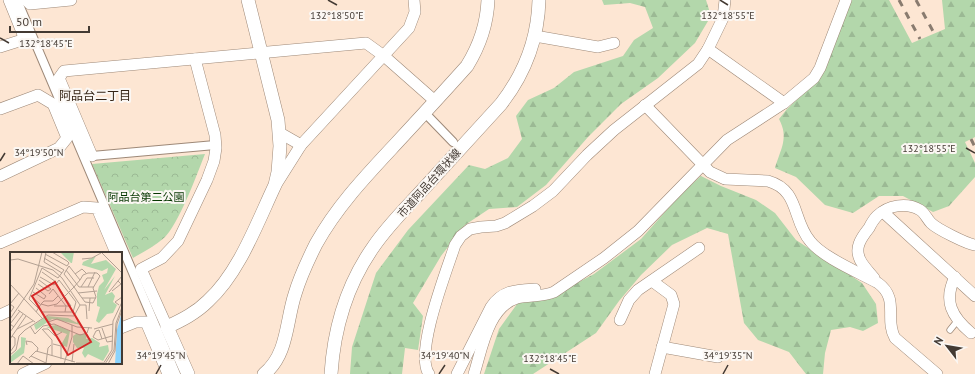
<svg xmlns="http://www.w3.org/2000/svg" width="975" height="374" font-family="'PT Sans','Noto Sans JP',sans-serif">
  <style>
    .forest { fill: url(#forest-firs) }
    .park { fill: url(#park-crowns) }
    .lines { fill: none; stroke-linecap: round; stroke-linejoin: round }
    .service-casing { stroke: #9e8978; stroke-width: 7 }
    .pedestrian-casing { stroke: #9e8978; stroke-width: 10 }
    .minor-casing { stroke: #9e8978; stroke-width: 12 }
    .tertiary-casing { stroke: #9e8978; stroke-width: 14 }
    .service { stroke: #fff; stroke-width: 5.5 }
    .pedestrian { stroke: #fff; stroke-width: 8 }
    .minor { stroke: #fff; stroke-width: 11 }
    .tertiary { stroke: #fff; stroke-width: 13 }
    .rail { stroke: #897b6f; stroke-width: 3; stroke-dasharray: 7 7; stroke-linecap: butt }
    .ticks { fill: none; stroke: #433a33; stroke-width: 1.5 }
    .labels { text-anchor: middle; stroke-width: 4; stroke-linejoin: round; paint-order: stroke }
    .street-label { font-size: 11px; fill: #433a33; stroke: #fbf7f3 }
    .park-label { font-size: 11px; fill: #063700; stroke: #fbf7f3 }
    .neighbourhood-label { font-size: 12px; fill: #362617; stroke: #fbf7f3 }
    .inset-road { fill: none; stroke: #b3a193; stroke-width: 1 }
    .view { fill: #d62828; fill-opacity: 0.15; stroke: #d62828; stroke-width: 2 }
    .inset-edge { fill: none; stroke: #433a33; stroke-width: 2 }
    .ticks-label { font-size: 10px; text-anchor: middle; fill: #433a33; stroke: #fbf7f3; stroke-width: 4; stroke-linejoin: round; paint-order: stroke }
  </style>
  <defs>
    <pattern id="forest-firs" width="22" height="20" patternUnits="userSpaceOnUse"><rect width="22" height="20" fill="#b3d7ab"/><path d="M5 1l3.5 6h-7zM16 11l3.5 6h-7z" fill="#9bb994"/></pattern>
    <pattern id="park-crowns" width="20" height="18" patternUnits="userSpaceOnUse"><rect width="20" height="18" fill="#b3d7ab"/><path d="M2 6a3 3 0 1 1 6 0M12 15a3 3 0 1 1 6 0" fill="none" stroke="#9bb994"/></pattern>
  </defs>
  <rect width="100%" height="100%" fill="#fde6d3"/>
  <g class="forest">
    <polygon points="602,0 706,0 711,16 695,43 658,78 621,104 588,137 546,185 517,207 489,209 465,225 441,256 413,303 423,316 418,350 405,348 402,374 350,374 352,347 376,273 408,230 469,165 485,169 508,158 522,139 516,116 528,100 554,88 574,72 623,56 634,40 653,28 645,7 630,3 604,5"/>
    <path d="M850 0H889L912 43 945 29 942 0H975V137L965 142 975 163V177L949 206 933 212 903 196H879L853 213 825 205 796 177 775 168C781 148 789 138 779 119L787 109 821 77Z"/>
    <polygon points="701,176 721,186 756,200 775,213 796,240 862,283 876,304 878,323 863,331 850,327 831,330 825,353 823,374 806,374 789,352 758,340 744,323 728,234 707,228 672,245 641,275 619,301 596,333 533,374 484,374 499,329 520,300 560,292 594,274 641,239 681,194"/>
  </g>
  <path class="park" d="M205 154C197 174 179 224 164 238 155 246 143 252 133 258L92 164Z"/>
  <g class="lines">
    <defs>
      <polyline id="service" points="950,330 958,320"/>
      <g id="pedestrian">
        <polyline points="17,0 176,374"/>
        <polyline points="424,112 453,142"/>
        <polyline points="92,156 215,145"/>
      </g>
      <g id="minor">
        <polyline points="26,0 30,4 71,0"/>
        <polyline points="535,36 598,47 614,43"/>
        <polyline points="0,47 19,41 24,37 9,0"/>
        <polyline points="708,49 784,103"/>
        <path d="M645 105 710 172 725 179 768 181C800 190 792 220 810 241 822 257 860 273 878 283 900 299 884 319 895 338L937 374"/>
        <polyline points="0,109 38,95 53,104 67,138 59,148 0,176"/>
        <polyline points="280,133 301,145"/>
        <polyline points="92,156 59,78 64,71 366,43 384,56 435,101"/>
        <polyline points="277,183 301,145 409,28 415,12 414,0"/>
        <polyline points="883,212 975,296"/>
        <polyline points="0,243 83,207 97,208 116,253"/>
        <path d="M955 277C943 301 952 317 971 333"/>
        <path d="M874 278C866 268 854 258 859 244 861 238 865 233 869 228 871 224 874 219 877 216 888 205 907 202 920 210 925 213 927 219 931 223 937 229 967 244 975 245"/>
        <polyline points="652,281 671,295 674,304 655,374"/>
        <polyline points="0,315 11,310"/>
        <polyline points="620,320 629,300 638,290 699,248"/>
        <polyline points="167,327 141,269 162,258 178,241 207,180 214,161 216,148 215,135 195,59"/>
        <polyline points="121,328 136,322 146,322 168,374"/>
        <polyline points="662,347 718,357"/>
        <polyline points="23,374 46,363"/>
        <path d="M429 374C414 353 447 270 455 245L461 236 470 229 481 227 496 226 505 223 533 206 553 191 587 155 614 130 698 64 708 49 723 18 725 0"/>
        <path d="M457 374 491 307C502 290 517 290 535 289"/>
        <path d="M474 374C482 349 488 307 517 298 529 295 542 297 554 292L604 258 638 231 727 140 784 103 814 78 820 68 846 0"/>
      </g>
      <g id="tertiary">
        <path d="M188 374 167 327C182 320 196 313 208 301 239 273 257 223 275 185L278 172 280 146 278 120 248 0"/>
        <path d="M264 374C288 355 286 321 295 294 300 277 308 260 316 244 336 208 363 179 391 149 416 122 442 94 467 66 480 45 487 25 488 0"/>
        <path d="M331 374C334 328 347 284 374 246 389 224 409 205 427 185 452 158 476 131 501 104 525 73 538 39 539 0"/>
      </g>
    </defs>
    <use href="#service" class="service-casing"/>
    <use href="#pedestrian" class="pedestrian-casing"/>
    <use href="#minor" class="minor-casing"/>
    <use href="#tertiary" class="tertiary-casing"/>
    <use href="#service" class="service"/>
    <use href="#pedestrian" class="pedestrian"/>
    <use href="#minor" class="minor"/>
    <use href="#tertiary" class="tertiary"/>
    <g class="rail">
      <polyline points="899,0 920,39"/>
      <polyline points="916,0 934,33"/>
      <polyline points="971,139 975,147"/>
    </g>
  </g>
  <path class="ticks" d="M328 0 337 5M720 0 728 5M0 38 9 43M966 148 975 153M0 161 5 153M550 369 559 374M156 374 161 365M439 374 445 365M723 374 728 365"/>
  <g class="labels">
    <g class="street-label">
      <text transform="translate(429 183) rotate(-48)" y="4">市道阿品台環状線</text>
    </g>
    <g class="park-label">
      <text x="146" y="201">阿品台第二公園</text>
    </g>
    <g class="neighbourhood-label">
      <text x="95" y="100">阿品台二丁目</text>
    </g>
  </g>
  <g transform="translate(10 252)">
    <rect width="112" height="112" fill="#fde6d3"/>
    <path d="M50 0H64L62 11H61ZM86 4 81 12 96 8 106 17 94 38 105 24 95 43 102 40 105 44 103 50 107 53 103 61 97 62 89 71 86 69 90 55 87 54V42L89 34 94 29 92 23 97 21 98 16 92 19 72 13 73 10ZM37 64 58 66 67 71V66L71 73 42 67 26 78 24 73ZM46 73 60 79 57 95 51 93 57 82 36 75ZM66 82H77L76 87 82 86 90 91 89 95 98 93 99 99 93 109 78 102 75 106 72 101 74 96H67L63 90V84ZM11 85 16 86 14 101 0 111V105L11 95Z" fill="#b3d7ab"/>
    <path d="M112 59V112H105L107 78Z" fill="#8bd3fd"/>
    <path class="inset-road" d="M36 0 34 10 52 21M91 0 112 21M35 2 57 14 59 11 57 9 42 0M34 6 54 18 48 26 32 16 19 47 32 60H63L66 50 49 28 46 32 61 54H44M72 7 82 6 91 1M0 8 8 7 43 18 52 26 70 53 64 64 38 63 15 78 9 84 6 98 0 103M56 18 69 35H84M65 22 72 17 76 21M30 25 44 33 46 30 32 20M0 32 32 66M28 32 38 39 41 37 29 28M71 35 77 26H84M78 35 85 20M102 39 111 32 108 29M23 40 34 47 36 44 26 36M99 40 112 24M68 41 87 39M39 42 43 37 56 54 55 60M21 44 30 52M72 46H86M0 52 9 41M31 52 34 49H43L48 44M70 53H76L77 67M109 53 105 50 112 45M8 58 25 70M79 59 80 46M26 60 31 52 38 54 47 52 64 35 70 28 73 23 78 21H87L90 24 83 36 86 45 83 51 75 50 72 46 64 35 54 22 59 14 70 28M0 61 4 55 0 52M0 67 24 32 32 0M41 72 38 70 47 67 67 75 82 76M20 74 25 82 33 74 44 72 70 83 77 81 79 75M4 75 0 72 10 59M92 76 97 90 103 89M7 77 23 69M32 77 42 88V104M33 77H38L45 84 52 80M84 77 103 72M0 80 13 62M0 87 16 64M92 87 89 78 86 79 83 85 88 88 102 84M43 92 51 94V107M17 93 16 89 22 90 28 96 27 100M0 100 5 93V86L2 84M21 104 36 111M19 106 26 99 65 110M62 110 64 92M36 111 38 96 41 93M66 111H93M7 112 13 104 24 112M54 112 62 85V73M93 112 102 98 103 69 112 50M95 112 104 98 106 71 112 55M98 112 105 99 107 72 112 58"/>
    <path class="view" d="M45 30 81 90 58 103 22 44Z"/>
    <rect width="112" height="112" class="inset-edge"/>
  </g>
  <g class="ticks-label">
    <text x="337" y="19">132°18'50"E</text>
    <text x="728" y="19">132°18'55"E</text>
    <text x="46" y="47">132°18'45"E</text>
    <text x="929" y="152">132°18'55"E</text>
    <text x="39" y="156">34°19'50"N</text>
    <text x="161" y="359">34°19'45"N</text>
    <text x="445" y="359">34°19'40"N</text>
    <text x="728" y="359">34°19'35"N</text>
    <text x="550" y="362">132°18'45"E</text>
  </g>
  <g transform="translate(947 346) rotate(301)" stroke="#fbf7f3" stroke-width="3" paint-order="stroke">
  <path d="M0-3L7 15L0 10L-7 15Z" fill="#433a33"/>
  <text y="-6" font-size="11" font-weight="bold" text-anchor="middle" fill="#433a33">N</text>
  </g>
  <path d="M10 26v6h79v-6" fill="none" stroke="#433a33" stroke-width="2"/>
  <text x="16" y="26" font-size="12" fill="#433a33" stroke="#fbf7f3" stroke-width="3" paint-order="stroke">50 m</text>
</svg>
